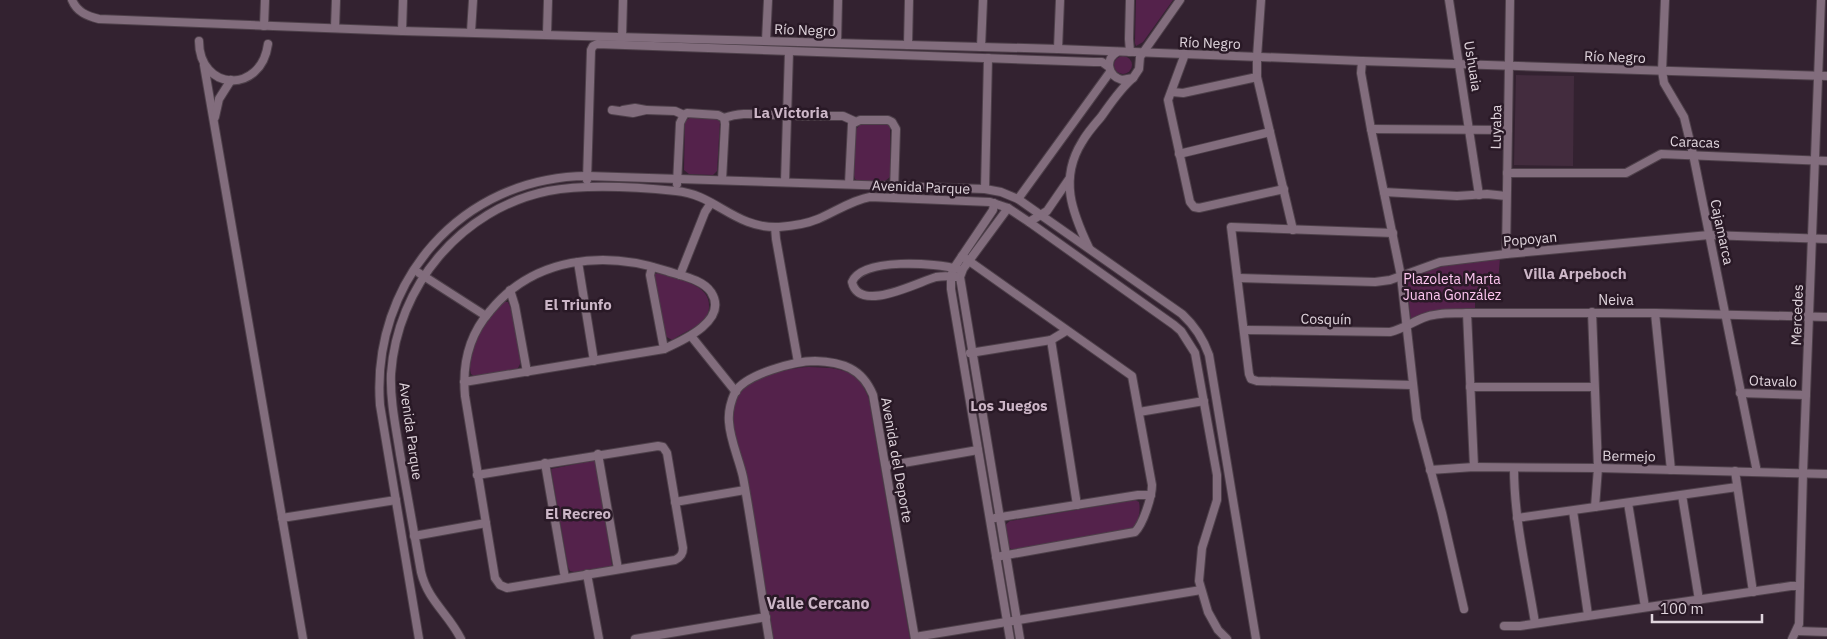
<svg xmlns="http://www.w3.org/2000/svg" width="1827" height="639" font-family="'IBM Plex Sans',sans-serif">
  <style>
    .built { fill: #432c3e }
    .green { fill: #54224b }
    .lines { fill: none; stroke-linecap: round; stroke-linejoin: round }
    .street-casing { stroke: #4e404a; stroke-width: 10 }
    .street { stroke: #826d7d; stroke-width: 8 }
    .labels { text-anchor: middle; stroke-width: 5; stroke-linejoin: round; paint-order: stroke }
    .street-label { font-size: 14px; fill: #e0d5dd; stroke: #291926 }
    .park-label { font-size: 14px; fill: #fdc6f0; stroke: #291926 }
    .neighbourhood-label { font-size: 15px; font-weight: bold; fill: #ccb6c7; stroke: #291926 }
    .quarter-label { font-size: 16px; font-weight: bold; fill: #ccb6c7; stroke: #291926 }
  </style>
  <rect width="100%" height="100%" fill="#332230"/>
  <polygon class="built" points="1516,75 1574,76 1573,166 1514,165"/>
  <g class="green">
    <polygon points="1136,0 1173,0 1143,42 1136,46 1135,43"/>
    <circle cx="1123" cy="65" r="9"/>
    <polygon points="691,117 715,118 720,122 717,171 713,175 689,174 684,170 685,121"/>
    <polygon points="860,125 888,125 890,127 890,177 885,181 858,181 855,179 854,175 856,129"/>
    <path d="M1500 258 1498 282 1490 283V292L1475 294V309C1452 310 1431 308 1411 320L1406 278 1450 264Z"/>
    <path d="M658 273C675 279 711 283 709 307 709 314 705 320 699 324 691 330 681 334 672 340L665 336 654 279 655 274Z"/>
    <path d="M504 302H508L511 309 521 362 517 370 474 376 471 374C465 355 488 312 504 302Z"/>
    <path d="M809 367C839 368 858 368 869 399L910 639H771L732 431C732 420 731 409 736 399 747 377 786 368 809 367Z"/>
    <polygon points="591,461 595,461 597,465 612,565 610,567 574,572 570,571 568,567 551,469"/>
    <path d="M1135 500 1139 502C1141 512 1138 524 1131 530L1016 549H1011L1008 546 1005 525 1010 521Z"/>
  </g>
  <g class="lines">
    <defs>
      <g id="street">
        <path d="M72 0C77 12 87 16 99 19L402 31 1058 49 1362 61 1827 76"/>
        <polyline points="1130,0 1129,39 1130,52"/>
        <polyline points="1261,0 1257,57 1257,77 1293,230"/>
        <polyline points="1449,0 1479,195"/>
        <polyline points="1665,0 1662,71 1664,83 1684,117 1693,154 1757,472"/>
        <polyline points="264,26 265,0"/>
        <polyline points="335,28 336,0"/>
        <polyline points="402,31 403,0"/>
        <polyline points="471,32 473,0"/>
        <polyline points="547,34 548,0"/>
        <polyline points="622,37 623,0"/>
        <path d="M199 41C199 91 261 95 268 44"/>
        <polyline points="766,41 768,0"/>
        <polyline points="837,43 838,0"/>
        <polyline points="908,45 909,0"/>
        <polyline points="981,47 983,0"/>
        <polyline points="1058,49 1060,0"/>
        <path d="M1117 52C1104 60 1108 76 1122 80L1133 78 1139 69 1140 57 1180 0"/>
        <polyline points="1185,54 1168,100 1169,105 1190,202 1194,207 1199,208 1284,189"/>
        <polyline points="1362,61 1361,73 1371,129 1401,276 1417,419 1442,513 1464,609"/>
        <polyline points="204,65 303,639"/>
        <polyline points="1172,92 1183,93 1257,77"/>
        <polyline points="612,110 633,113 646,110 635,108 623,110"/>
        <polyline points="646,110 675,111 684,115"/>
        <polyline points="798,116 843,116 854,121"/>
        <polyline points="215,117 219,99 231,80"/>
        <path d="M724 118C742 111 760 115 779 115"/>
        <polyline points="1371,129 1508,130"/>
        <polyline points="1179,154 1270,132"/>
        <polyline points="1507,173 1626,173 1661,154 1827,161"/>
        <polyline points="587,180 591,50 593,46 597,44 1094,62 1102,62 1109,67"/>
        <polyline points="785,182 789,52"/>
        <polyline points="677,184 680,123 684,115 687,113 718,115 724,118 725,124 722,180"/>
        <polyline points="849,184 852,124 860,120 888,120 892,122 896,129 894,191"/>
        <polyline points="985,189 988,58"/>
        <polyline points="1384,192 1457,196 1487,194 1506,196"/>
        <polyline points="1018,199 1110,72"/>
        <polyline points="994,203 993,210 954,268 951,276 951,289 1010,639"/>
        <polyline points="1008,208 963,269 960,277 1020,639"/>
        <polyline points="1029,222 1047,211 1069,179"/>
        <polyline points="775,227 776,239 798,362"/>
        <polyline points="1393,233 1231,227 1249,374 1251,379 1257,381 1412,385"/>
        <path d="M1089 248C1072 212 1059 179 1082 142 1087 133 1094 125 1101 117 1111 103 1120 89 1133 78"/>
        <polyline points="1506,254 1510,0"/>
        <path d="M962 256 1132 376 1152 485C1152 497 1143 524 1135 532L996 557"/>
        <polyline points="578,262 594,361"/>
        <polyline points="652,267 650,275 664,349"/>
        <polyline points="419,273 486,316"/>
        <polyline points="680,275 705,212 711,203"/>
        <path d="M956 277C949 276 942 276 936 277 918 282 859 314 852 282 862 257 936 263 958 269"/>
        <polyline points="1239,278 1375,282 1390,280 1440,262 1506,254 1709,235 1827,239"/>
        <polyline points="510,290 515,306 527,372"/>
        <polyline points="1592,312 1598,468 1595,507"/>
        <polyline points="1467,313 1474,467"/>
        <polyline points="1655,313 1671,470"/>
        <path d="M1245 330 1390 332C1402 329 1411 323 1423 318 1437 312 1453 314 1467 313H1655L1827 317"/>
        <polyline points="691,336 736,392"/>
        <polyline points="1051,340 1077,505"/>
        <polyline points="970,353 1051,340 1066,331"/>
        <path d="M464 382 664 349C684 340 729 320 711 292 702 279 681 276 667 271 604 250 534 257 490 311 469 335 462 364 465 396L495 578 500 585 507 588 675 560C681 557 683 554 683 548L667 453 663 447 658 446 477 475"/>
        <polyline points="1470,387 1594,387"/>
        <polyline points="1740,393 1806,395"/>
        <polyline points="1139,412 1204,401"/>
        <polyline points="598,454 618,569"/>
        <polyline points="545,463 565,578"/>
        <polyline points="886,466 978,450"/>
        <path d="M1514 468C1514 520 1527 572 1535 623"/>
        <polyline points="1430,470 1474,467 1598,468 1827,474"/>
        <polyline points="1735,471 1753,592"/>
        <polyline points="1682,495 1699,600"/>
        <polyline points="675,502 745,490"/>
        <polyline points="1628,503 1645,607"/>
        <polyline points="1573,511 1588,615"/>
        <polyline points="282,518 396,500"/>
        <polyline points="995,518 1138,495 1151,495"/>
        <polyline points="1517,518 1737,487"/>
        <polyline points="414,536 486,523"/>
        <polyline points="587,574 599,639"/>
        <polyline points="1504,626 1520,626 1791,586 1800,586"/>
        <polyline points="1797,631 1827,632"/>
        <polyline points="915,637 1201,590"/>
        <path d="M419 639 380 405C371 282 461 177 587 176L985 189 1001 192 1018 199 1182 314C1195 326 1203 338 1209 355L1256 639"/>
        <path d="M461 639C448 613 428 601 421 572 414 532 407 493 400 454 396 428 390 401 391 374 397 286 461 209 548 191 586 184 637 187 676 191 715 194 735 229 779 227 793 226 806 224 818 219 835 212 852 200 870 197L990 202 1008 208 1029 222 1174 325 1181 331 1195 353 1217 475V500L1202 548 1199 581 1208 612 1218 630 1227 639"/>
        <polyline points="635,639 766,617"/>
        <path d="M769 639C760 585 753 531 743 477 739 459 730 440 729 422 728 412 731 401 735 392 746 374 795 361 815 361 842 362 862 368 873 395L915 639"/>
        <polyline points="1792,639 1799,624 1800,586 1803,473 1821,0"/>
      </g>
    </defs>
    <use href="#street" class="street-casing"/>
    <use href="#street" class="street"/>
  </g>
  <g class="labels">
    <g class="street-label">
      <text transform="translate(805 30) rotate(2)" y="5">Río Negro</text>
      <text transform="translate(1210 43) rotate(2)" y="5">Río Negro</text>
      <text transform="translate(1615 57) rotate(2)" y="5">Río Negro</text>
      <text transform="translate(1473 66) rotate(81)" y="5">Ushuaia</text>
      <text transform="translate(1496 127) rotate(-89)" y="5">Luyaba</text>
      <text transform="translate(1695 142) rotate(2)" y="5">Caracas</text>
      <text transform="translate(921 187) rotate(2)" y="5">Avenida Parque</text>
      <text transform="translate(1722 232) rotate(78)" y="5">Cajamarca</text>
      <text transform="translate(1530 239) rotate(-5)" y="5">Popoyan</text>
      <text x="1616" y="305">Neiva</text>
      <text transform="translate(1797 315) rotate(-88)" y="5">Mercedes</text>
      <text transform="translate(1326 319) rotate(1)" y="5">Cosquín</text>
      <text transform="translate(1773 381) rotate(2)" y="5">Otavalo</text>
      <text transform="translate(411 431) rotate(82)" y="5">Avenida Parque</text>
      <text transform="translate(1629 456) rotate(1)" y="5">Bermejo</text>
      <text transform="translate(897 460) rotate(80)" y="5">Avenida del Deporte</text>
    </g>
    <g class="park-label">
      <text x="1452" y="284">Plazoleta Marta<tspan x="1452" dy="16">Juana González</tspan></text>
    </g>
    <g class="neighbourhood-label">
      <text x="791" y="118">La Victoria</text>
      <text x="1575" y="279">Villa Arpeboch</text>
      <text x="578" y="310">El Triunfo</text>
      <text x="1009" y="411">Los Juegos</text>
      <text x="578" y="519">El Recreo</text>
    </g>
    <g class="quarter-label">
      <text x="818" y="609">Valle Cercano</text>
    </g>
  </g>
  <path d="M1652 614v8h110v-8" fill="none" stroke="#e0d5dd" stroke-width="2.5"/>
  <text x="1660" y="614" font-size="15" fill="#e0d5dd" stroke="#291926" stroke-width="4" paint-order="stroke">100 m</text>
</svg>
